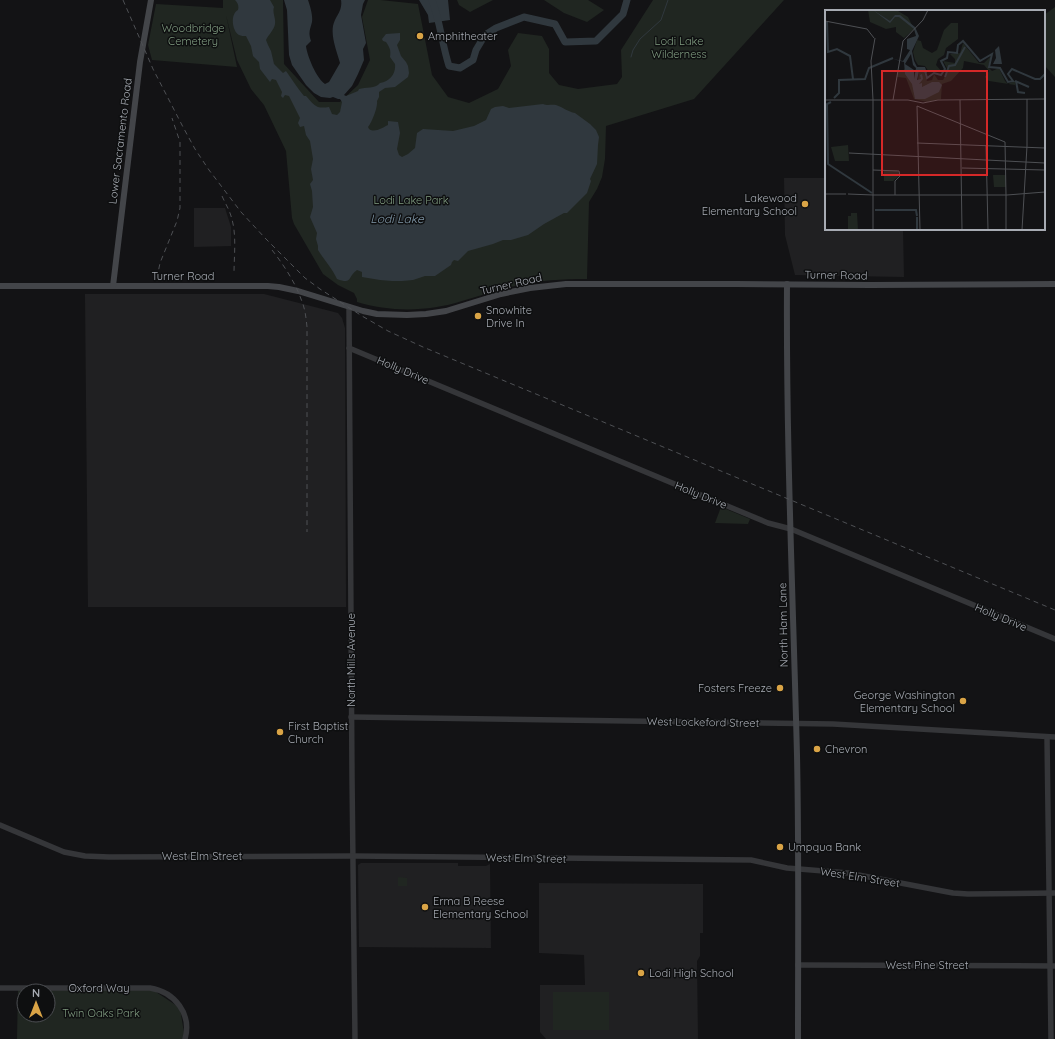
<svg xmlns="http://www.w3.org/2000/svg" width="1055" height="1039" font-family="Quicksand,sans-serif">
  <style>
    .built { fill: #202022 }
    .green { fill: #202621; fill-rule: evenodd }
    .water { fill: #30383e }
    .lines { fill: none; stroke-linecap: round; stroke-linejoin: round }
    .stream { stroke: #30383e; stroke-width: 1 }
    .river { stroke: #30383e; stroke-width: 7 }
    .tertiary { stroke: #353639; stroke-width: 5.5 }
    .secondary { stroke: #434549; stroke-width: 6 }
    .rail { stroke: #4e5054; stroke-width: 1; stroke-dasharray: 5 4; stroke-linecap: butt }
    .poi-dot { fill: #daa446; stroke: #0e0f10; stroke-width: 1.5 }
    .labels { text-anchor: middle; stroke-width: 3; stroke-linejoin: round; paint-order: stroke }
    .park-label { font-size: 11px; fill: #809c81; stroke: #0e0f10 }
    .poi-label { font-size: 11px; fill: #a7abb3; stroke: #0e0f10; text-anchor: start }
    .street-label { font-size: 11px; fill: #a7abb3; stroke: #0e0f10 }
    .water-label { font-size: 12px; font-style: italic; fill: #8299aa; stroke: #0e0f10 }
    .inset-river { fill: none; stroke: #30383e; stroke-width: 2 }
    .inset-road { fill: none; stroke: #4e5054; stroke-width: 1 }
    .view { fill: #d62828; fill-opacity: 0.15; stroke: #d62828; stroke-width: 2 }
    .inset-edge { fill: none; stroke: #a7abb3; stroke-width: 2 }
  </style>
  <rect width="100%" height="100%" fill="#131315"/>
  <g class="built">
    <polygon points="784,178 826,178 826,229 903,229 904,277 795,275 785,235"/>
    <polygon points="194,208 225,208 231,227 231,246 194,247"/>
    <polygon points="85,294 264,294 338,313 342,318 345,328 346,607 88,607"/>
    <polygon points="361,863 458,863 458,866 486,866 490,864 491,948 359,947 358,865"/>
    <polygon points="539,883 703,884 703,933 700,933 700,956 697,961 698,1039 546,1039 540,1032 540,985 585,985 584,955 539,953"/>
  </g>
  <g class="green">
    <path d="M223 0H283L284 64 319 102H340L358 85 370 60 362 17 368 0H380L418 4 432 75 448 97 469 103 498 89 511 66 508 50 518 33 542 36 549 49V73L559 85 578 89 617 84 622 77 621 50 653 0H784L694 99 606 126 605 159 602 177 597 189 589 202 587 279C563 279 539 280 515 286 497 290 479 296 462 301 428 312 390 312 357 302V299L354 293 338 285 323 274 294 224 292 218 286 151 264 105 251 89 237 60 226 15 237 67 152 60 148 45 156 4 223 8Z"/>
    <polygon points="457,0 493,0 470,12 459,5"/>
    <polygon points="544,0 588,0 604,10 587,22 564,13"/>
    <polygon points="1055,7 1055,77 1044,65 1044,15"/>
    <polygon points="721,507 750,519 748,524 715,523"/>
    <polygon points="398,877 407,878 407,886 398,886"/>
    <path d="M18 988H150L180 1008 185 1039H17ZM24 991H48V1015H24Z"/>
    <rect x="553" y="992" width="56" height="38"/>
  </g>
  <g class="water">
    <path d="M235 0H270L274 7C272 13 276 18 275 24 274 30 269 34 266 40L268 45 271 51 274 64 283 73 286 71C292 79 297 88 304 96H306C315 106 316 109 329 107L332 114 337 115 340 112 342 102 340 99H338L333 97 330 98 321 97 314 93 306 85 292 65 289 55 287 10 284 0H308C310 6 313 15 312 22 310 30 308 32 311 41L306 46C307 56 317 79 325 84L329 82 340 63C337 52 331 38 333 26 335 16 343 11 341 0H365L363 4 361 15 366 43 363 49 364 60 358 74 352 86 344 95 346 96 358 91 359 89C366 87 375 89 380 83 390 81 396 74 395 64L390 57C391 50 390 48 386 42L383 41 382 39 386 34 400 33V40L397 45 401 56 406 62 408 66 409 73 408 77 395 87 385 88 379 92V97L377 101C378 107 372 122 368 127L369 129C375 133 382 128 388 125V121L398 122 400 133 397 149 399 155 402 157 408 154 415 148 417 133 423 129 453 131 474 126 486 120 491 109 495 107 503 106 509 108 543 104C548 106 551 104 556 105 563 107 568 112 575 113L590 124 596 130 599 137 598 145 597 164 590 179 591 181 587 193 567 213H564L544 224 528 235 511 240H503L493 244 468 251 458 261 454 260 452 262 451 265 435 276H425L413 280 402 281H392L380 280 362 277V272L357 270C347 277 353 285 337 279 332 268 324 260 318 250V246L316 239 317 233 310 217 313 207 312 191 310 184 313 180 311 169 313 159 310 141 306 135 304 126 300 127 298 123 300 118 289 96 285 95 283 98 281 96 282 92 276 80 272 79 270 82 260 69 259 62 253 56 251 46 246 36C244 36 241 36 239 35 232 31 230 14 238 10 239 6 238 3 235 0Z"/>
    <polygon points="419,0 448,0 450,20 429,23 428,15"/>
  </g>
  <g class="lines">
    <polyline class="stream" points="631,57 633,50 640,39 661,20 668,0"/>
    <path class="river" d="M432 0C440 21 442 44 449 66L460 68 473 60 476 50 485 35 496 28 524 17 555 24 565 42 596 41 623 14 627 0"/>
    <g class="tertiary">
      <polyline points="349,307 352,777 355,1039"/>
      <polyline points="349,348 768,523 791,529 1055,639"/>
      <polyline points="351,717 833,724 1055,737"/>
      <polyline points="1047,737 1051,1039"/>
      <polyline points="0,825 64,852 85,856 109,857 353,856 751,860 787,868 848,873 953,893 968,894 1055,893"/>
      <polyline points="798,965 1055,966"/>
      <path d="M0 988H150C175 992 192 1014 185 1039"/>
    </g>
    <g class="secondary">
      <path d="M787 284C786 441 793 598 797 755 799 849 798 944 798 1039"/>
      <polyline points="0,286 268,286 279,287 298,291 363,311 377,314 407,315 426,314 446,311 501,294 530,288 566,284 736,284 870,285 1055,284"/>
      <polyline points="113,286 140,62 151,0"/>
    </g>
    <g class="rail">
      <polyline points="123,0 153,69 183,127 195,149 209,170 241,212 265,238 305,278 320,289 362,316 388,331 423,347 1055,610"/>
      <path d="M222 196C225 203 229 209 231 216 237 234 234 255 234 274"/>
      <path d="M272 250C283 264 295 282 301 299 305 308 306 317 307 327V532"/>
      <polyline points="157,278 160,263 177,221 180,208 180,142 172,118"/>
    </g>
  </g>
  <g class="poi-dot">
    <circle cx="420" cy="36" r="4"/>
    <circle cx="805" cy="204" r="4"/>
    <circle cx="478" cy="316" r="4"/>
    <circle cx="780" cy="688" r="4"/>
    <circle cx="963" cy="701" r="4"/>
    <circle cx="280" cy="732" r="4"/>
    <circle cx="817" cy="749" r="4"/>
    <circle cx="780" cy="847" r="4"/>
    <circle cx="425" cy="907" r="4"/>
    <circle cx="641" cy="973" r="4"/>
  </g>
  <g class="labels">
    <g class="park-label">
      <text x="193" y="32">Woodbridge<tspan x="193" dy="13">Cemetery</tspan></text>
      <text x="679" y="45">Lodi Lake<tspan x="679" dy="13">Wilderness</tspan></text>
      <text x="411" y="204">Lodi Lake Park</text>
      <text x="101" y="1017">Twin Oaks Park</text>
    </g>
    <g class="poi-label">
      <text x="428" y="40">Amphitheater</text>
      <text x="797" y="202" text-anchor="end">Lakewood<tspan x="797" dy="13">Elementary School</tspan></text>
      <text x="486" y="314">Snowhite<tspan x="486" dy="13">Drive In</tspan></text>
      <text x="772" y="692" text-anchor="end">Fosters Freeze</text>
      <text x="955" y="699" text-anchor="end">George Washington<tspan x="955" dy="13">Elementary School</tspan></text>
      <text x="288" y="730">First Baptist<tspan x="288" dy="13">Church</tspan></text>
      <text x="825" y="753">Chevron</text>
      <text x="788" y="851">Umpqua Bank</text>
      <text x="433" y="905">Erma B Reese<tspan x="433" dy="13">Elementary School</tspan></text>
      <text x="649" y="977">Lodi High School</text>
    </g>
    <g class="street-label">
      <text transform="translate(120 141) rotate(-83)" y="4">Lower Sacramento Road</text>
      <text transform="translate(836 275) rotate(1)" y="4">Turner Road</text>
      <text x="183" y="280">Turner Road</text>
      <text transform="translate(511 284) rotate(-13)" y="4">Turner Road</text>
      <text transform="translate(403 370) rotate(23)" y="4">Holly Drive</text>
      <text transform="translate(701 495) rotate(22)" y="4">Holly Drive</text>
      <text transform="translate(1001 617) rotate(23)" y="4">Holly Drive</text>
      <text transform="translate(783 625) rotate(-91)" y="4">North Ham Lane</text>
      <text transform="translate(351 660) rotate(-90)" y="4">North Mills Avenue</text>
      <text transform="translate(703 722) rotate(1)" y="4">West Lockeford Street</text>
      <text x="202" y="860">West Elm Street</text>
      <text transform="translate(526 858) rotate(1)" y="4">West Elm Street</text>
      <text transform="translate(860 877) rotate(9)" y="4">West Elm Street</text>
      <text x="927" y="969">West Pine Street</text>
      <text x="99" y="992">Oxford Way</text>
    </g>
    <g class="water-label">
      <text x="397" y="223">Lodi Lake</text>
    </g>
  </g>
  <g transform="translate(825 10)">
    <rect width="220" height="220" fill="#131315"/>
    <path d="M43 0 73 1 83 7 89 19 79 28 71 22V17L61 19 45 12ZM126 13H133V29L121 38 119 45 113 49 111 55 117 62 110 60 104 62 100 56 93 55 90 50 88 42 92 30 96 31 98 38 107 43 112 40 119 20ZM138 33 154 53H159L166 46 163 57 167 61 174 58 180 71 183 74 190 71V75L164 71 160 67 164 61 159 55 139 51 138 58 126 71 117 74 116 89 102 92 89 89 81 68 72 67V62H79V59L85 61V68L89 71 93 70 94 61 99 62 102 71 107 70 109 64 113 70H118L123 60 118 51 130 53V49L125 44 135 43ZM23 135 24 151H10L6 137ZM59 160H72L75 165 68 171H59ZM168 165H181V177H169ZM26 203H32L33 220H23V206H26Z" fill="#202621"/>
    <path d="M48 0 65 11 70 5H75L90 17 94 26 87 41 89 51 92 57H100L102 63 94 61 92 70 96 69 95 65 97 64 98 69 94 74 97 73V77L107 72H114L117 75 114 82 100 89H90L87 74 80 64 79 52 68 49 78 51 85 40 82 39V29L91 26 89 19 74 7H70L65 13ZM86 44 88 55 91 58 89 69V60L83 56 85 53 83 56 80 54ZM174 36 177 54H168L171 48 170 40Z" fill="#30383e" fill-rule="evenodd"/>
    <path class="inset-river" d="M2 12 3 42 12 39 25 46 28 69M100 61 102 68 109 63 116 65 120 59 116 51 122 48 123 42 132 43 133 35 138 31 155 51 167 44 164 57 175 58 183 72 188 71 183 64 187 59 210 69H215L220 64M120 67 124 56 130 55 140 37M190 71 204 77M191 71 193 82 200 83M9 88 14 83V70L40 69 44 58 68 48M6 92 2 94 3 154 47 183M50 200H91L92 206M92 207V220"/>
    <path class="inset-road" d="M77 0H220M0 11 42 19 49 28M0 90H83L98 93 113 90 220 89M48 90 46 51 50 28M68 90 78 31 98 10 103 0M135 90 137 220M92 96 180 132 181 185M92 96 95 220M92 133 220 138M161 135 163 220M24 143 220 153M137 158 220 160M48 160 74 161 75 166 70 171V185M0 184H21M23 184 48 185M48 185H182L220 182M181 185V220M48 220V90M197 220 202 136V89"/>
    <path class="view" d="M57 61H162V165H57Z"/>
    <rect width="220" height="220" class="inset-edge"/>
  </g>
  <g transform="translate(36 1003)"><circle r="19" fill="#0e0f10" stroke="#4b4d51"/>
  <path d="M0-3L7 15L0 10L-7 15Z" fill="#daa446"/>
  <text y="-6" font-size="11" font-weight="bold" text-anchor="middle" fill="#a7abb3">N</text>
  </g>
</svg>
